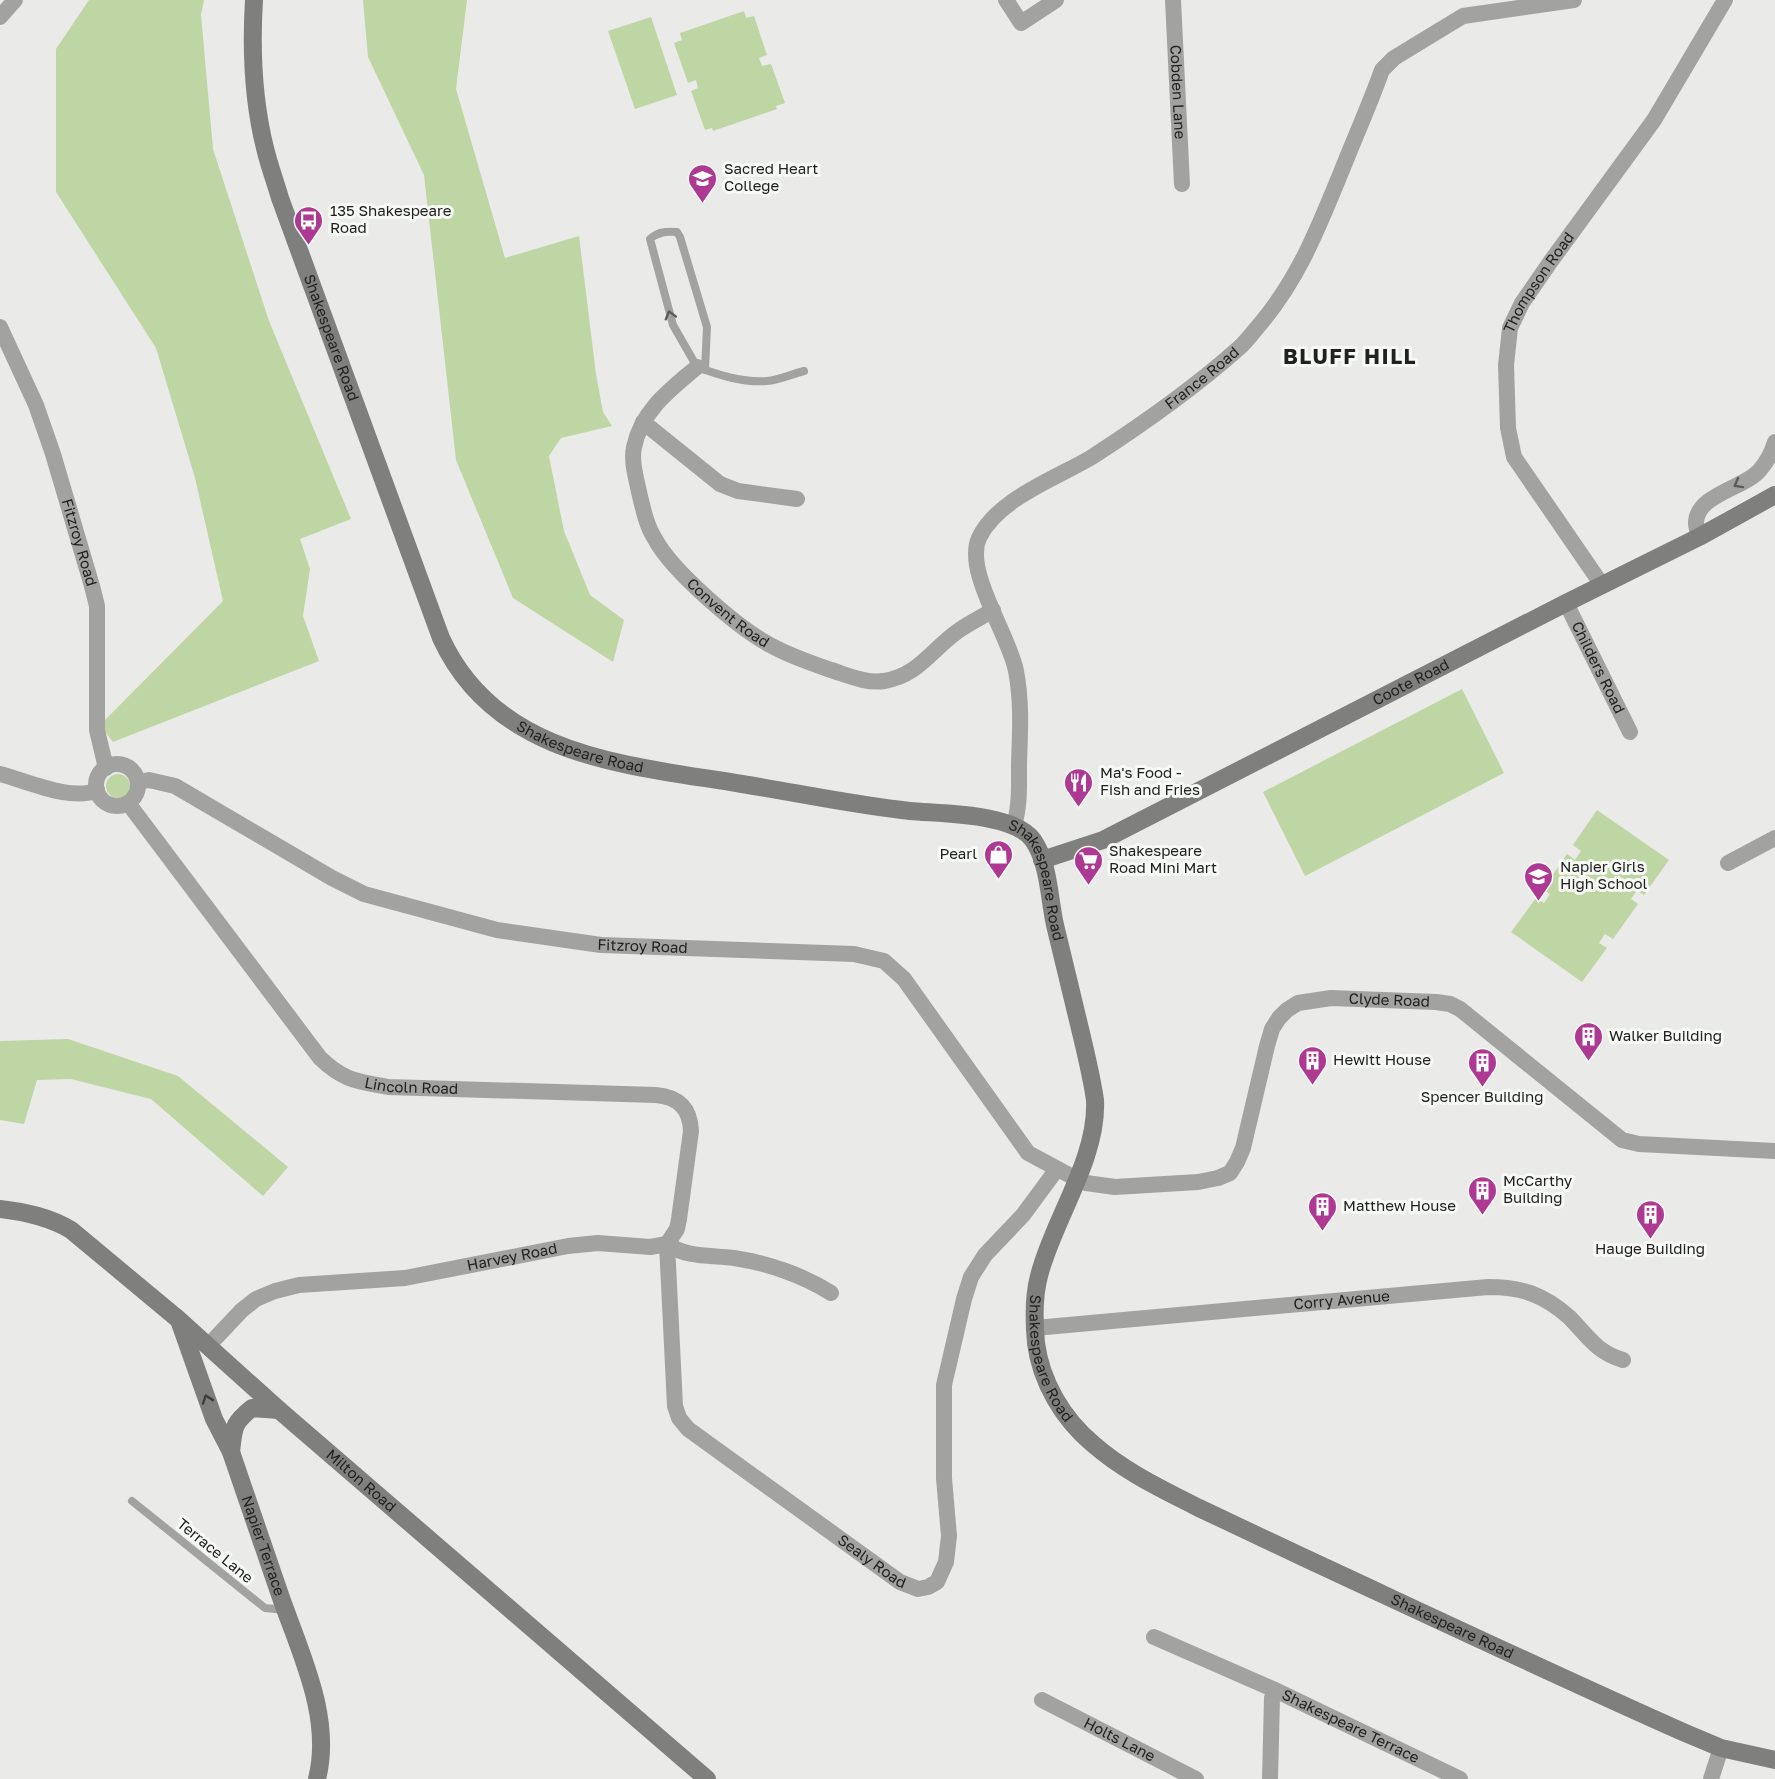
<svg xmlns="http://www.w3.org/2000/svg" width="1775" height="1779" font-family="'Golos Text',sans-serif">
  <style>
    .green { fill: #bed5a4 }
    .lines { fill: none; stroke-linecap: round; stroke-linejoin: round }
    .lane { stroke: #a2a3a1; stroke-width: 8 }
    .street { stroke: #a2a3a1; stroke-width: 16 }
    .secondary { stroke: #7f807e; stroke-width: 18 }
    .oneway { stroke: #5b5c5a }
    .oneway2 { stroke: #3d3e3c }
    .labels { text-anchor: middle; stroke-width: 6; stroke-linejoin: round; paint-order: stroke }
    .street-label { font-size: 15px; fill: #212120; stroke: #f7f9f5 }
    .poi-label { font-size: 15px; fill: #212120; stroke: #f7f9f5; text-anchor: start }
    .district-label { font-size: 21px; font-weight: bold; letter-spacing: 1.5px; fill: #212120; stroke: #f7f9f5 }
  </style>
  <rect width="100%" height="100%" fill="#eaebe8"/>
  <g class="green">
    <polygon points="89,0 204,0 201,15 213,149 269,321 351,519 300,539 310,569 303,616 319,661 113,742 100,725 223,601 195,478 156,348 56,192 56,49"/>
    <polygon points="363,0 467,0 456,89 505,258 579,236 596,374 603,412 612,426 561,438 549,456 564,531 590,595 624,620 613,662 513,598 456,460 424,175 368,57"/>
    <polygon points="744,11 746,18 754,16 767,55 759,58 762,66 771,64 785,103 776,106 777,109 713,131 712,128 705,130 691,91 698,88 696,80 688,83 674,43 682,40 680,33"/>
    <polygon points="651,17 677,95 635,109 608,31"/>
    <polygon points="1462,689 1504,773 1305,876 1263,792"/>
    <circle cx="118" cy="786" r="12"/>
    <polygon points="1597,810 1669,860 1644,895 1637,890 1631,899 1638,904 1613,939 1605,934 1599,943 1607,948 1582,982 1511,932 1536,898 1544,903 1550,894 1543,889 1567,854 1575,860 1581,851 1573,845"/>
    <polygon points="68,1039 178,1076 288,1167 263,1196 151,1099 71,1079 37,1080 24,1124 0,1120 0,1041"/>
  </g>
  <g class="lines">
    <g class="lane">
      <path d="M705 370 707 327 680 237 677 232C666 231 658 232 650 239L673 325 697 367C719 375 743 383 767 381 779 380 792 374 804 371"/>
      <polyline points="132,1501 265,1608 285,1610"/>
    </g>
    <g class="street">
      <polyline points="1006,0 1021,23 1056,0"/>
      <path id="s1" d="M1173 0 1182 184"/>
      <polyline points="0,17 15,0"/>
      <path id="s2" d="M0 327 36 405 53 454 92 586 97 606V730L106 768"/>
      <path id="s3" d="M697 367C670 390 642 410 634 447 631 462 636 477 639 492 643 508 646 525 655 539 672 571 739 629 772 646 790 656 811 663 831 670 847 675 867 684 884 681 919 675 931 650 958 631 969 623 982 617 993 610"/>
      <polyline points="643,422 720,484 738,491 797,499"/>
      <path d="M1699 537C1698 533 1696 527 1696 523 1696 495 1744 488 1759 471 1766 463 1772 452 1775 442"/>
      <path id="s4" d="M1602 585 1514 457 1508 428 1506 365 1510 328 1522 303 1551 261 1654 120 1725 0"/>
      <path id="s5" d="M1566 603 1630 732"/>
      <circle cx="117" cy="785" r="21"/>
      <path d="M0 774C27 781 72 802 97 790"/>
      <path id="s6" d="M138 782 149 780 175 786 332 878 364 894 497 930 601 945 854 954 884 961 904 979 1028 1153 1069 1175 1086 1183 1115 1187 1198 1182 1218 1178 1230 1173 1237 1162 1243 1148 1267 1046 1272 1029 1279 1018 1287 1010 1298 1003 1331 998 1436 1002 1450 1004 1460 1009 1622 1140 1639 1144 1775 1151"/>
      <path id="s7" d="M128 803 320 1058C344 1081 357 1081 388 1087L656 1095C678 1097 690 1108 691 1131L679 1219 677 1229 667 1244"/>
      <path id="s8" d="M1014 825C1020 806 1019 785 1019 765 1020 733 1022 702 1016 671 1009 635 964 571 979 538 997 499 1057 478 1092 457 1143 424 1194 388 1239 348 1247 341 1254 331 1261 323 1300 276 1319 226 1342 170 1355 137 1370 104 1382 70L1394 58 1463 16 1574 0"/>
      <polyline points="1728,863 1775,838"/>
      <path id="s9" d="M667 1244 675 1406 679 1418 688 1429 900 1582 918 1589 928 1587 937 1582 946 1562 949 1536 944 1478V1385L964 1299 971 1277 985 1255 1023 1215 1057 1169"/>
      <path d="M667 1244C686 1258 712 1255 734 1258 767 1263 803 1275 831 1293"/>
      <path id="s10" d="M1035 1328 1488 1287C1521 1287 1543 1294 1569 1317 1588 1336 1596 1352 1623 1360"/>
      <path id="s11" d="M208 1346 242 1310 256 1299 275 1291 299 1285 405 1278 568 1246 598 1243 650 1247 667 1244"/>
      <path id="s12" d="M1154 1637 1275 1690 1460 1779"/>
      <path id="s13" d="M1042 1700 1196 1779"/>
      <polyline points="1270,1779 1272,1698 1275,1690"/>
      <polyline points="1711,1779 1721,1748"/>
    </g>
    <g class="secondary">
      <path id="s14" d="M254 0C251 49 253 100 265 148 269 165 275 181 280 198L441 638C496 758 628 765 742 784 798 793 854 805 910 811 942 814 1014 813 1033 840 1049 863 1049 898 1055 925 1064 962 1073 999 1082 1037 1087 1058 1092 1079 1095 1100 1098 1159 1053 1220 1039 1276 1033 1298 1034 1321 1036 1343 1041 1382 1063 1419 1093 1444 1125 1472 1162 1489 1199 1508 1235 1525 1271 1542 1307 1559 1432 1617 1557 1676 1683 1732L1721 1748 1775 1760"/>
      <path id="s15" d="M1042 860 1103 840 1566 603 1699 537 1775 495"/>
      <path id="s16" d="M0 1209C26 1212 49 1217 71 1230L178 1319 279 1410 707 1779"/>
      <path id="s17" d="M180 1323 214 1419 231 1452C247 1499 263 1545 279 1592 299 1651 333 1716 317 1779"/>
      <path d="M231 1452C234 1428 232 1424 252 1408L279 1410"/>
    </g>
  </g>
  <defs><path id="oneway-chevron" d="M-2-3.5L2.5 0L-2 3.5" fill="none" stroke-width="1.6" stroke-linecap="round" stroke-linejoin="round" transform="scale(1.5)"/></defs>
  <g class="oneway">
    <use href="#oneway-chevron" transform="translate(670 315) rotate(-106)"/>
    <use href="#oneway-chevron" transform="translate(1738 484) rotate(151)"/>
  </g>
  <use class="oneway2" href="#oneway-chevron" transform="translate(207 1399) rotate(-109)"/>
  <defs>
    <symbol id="school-pin" viewBox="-11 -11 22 30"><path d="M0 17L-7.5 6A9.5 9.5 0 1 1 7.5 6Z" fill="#ad3993" stroke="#f7f9f5"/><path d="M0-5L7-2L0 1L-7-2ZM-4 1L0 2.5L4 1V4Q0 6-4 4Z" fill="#fff"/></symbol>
    <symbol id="bus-pin" viewBox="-11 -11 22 30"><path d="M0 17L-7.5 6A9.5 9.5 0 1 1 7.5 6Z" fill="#ad3993" stroke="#f7f9f5"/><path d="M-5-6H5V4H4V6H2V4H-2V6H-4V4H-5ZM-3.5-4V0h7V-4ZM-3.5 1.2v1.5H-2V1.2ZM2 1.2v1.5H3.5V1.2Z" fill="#fff"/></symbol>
    <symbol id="restaurant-pin" viewBox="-11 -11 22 30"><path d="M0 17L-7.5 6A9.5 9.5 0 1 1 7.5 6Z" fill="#ad3993" stroke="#f7f9f5"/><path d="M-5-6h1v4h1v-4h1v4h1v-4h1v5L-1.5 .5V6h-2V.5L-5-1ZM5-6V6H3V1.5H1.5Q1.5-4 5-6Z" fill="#fff"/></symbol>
    <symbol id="shop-pin" viewBox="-11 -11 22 30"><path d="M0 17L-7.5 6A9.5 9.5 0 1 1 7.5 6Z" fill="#ad3993" stroke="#f7f9f5"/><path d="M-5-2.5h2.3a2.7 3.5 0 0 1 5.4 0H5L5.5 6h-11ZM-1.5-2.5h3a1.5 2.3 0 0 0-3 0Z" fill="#fff"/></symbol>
    <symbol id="supermarket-pin" viewBox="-11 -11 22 30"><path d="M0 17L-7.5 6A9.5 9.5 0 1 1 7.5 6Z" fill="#ad3993" stroke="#f7f9f5"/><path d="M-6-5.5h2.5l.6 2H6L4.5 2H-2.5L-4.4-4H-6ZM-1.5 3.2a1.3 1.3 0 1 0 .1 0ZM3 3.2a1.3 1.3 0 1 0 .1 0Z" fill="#fff"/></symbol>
    <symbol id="building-pin" viewBox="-11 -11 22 30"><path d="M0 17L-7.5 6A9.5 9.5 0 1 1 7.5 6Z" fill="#ad3993" stroke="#f7f9f5"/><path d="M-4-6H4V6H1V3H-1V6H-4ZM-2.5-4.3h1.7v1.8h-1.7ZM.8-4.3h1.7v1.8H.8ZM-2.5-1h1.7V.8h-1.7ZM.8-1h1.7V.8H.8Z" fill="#fff"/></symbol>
  </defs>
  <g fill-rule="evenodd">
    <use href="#school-pin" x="686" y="162" width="33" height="45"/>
    <use href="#bus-pin" x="292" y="204" width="33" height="45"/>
    <use href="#restaurant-pin" x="1062" y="766" width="33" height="45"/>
    <use href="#shop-pin" x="982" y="838" width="33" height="45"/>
    <use href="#supermarket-pin" x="1072" y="844" width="33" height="45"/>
    <use href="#school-pin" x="1522" y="860" width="33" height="45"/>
    <use href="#building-pin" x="1572" y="1020" width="33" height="45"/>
    <use href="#building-pin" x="1296" y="1044" width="33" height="45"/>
    <use href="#building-pin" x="1466" y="1046" width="33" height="45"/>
    <use href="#building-pin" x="1466" y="1174" width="33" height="45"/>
    <use href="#building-pin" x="1306" y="1190" width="33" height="45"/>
    <use href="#building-pin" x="1634" y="1198" width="33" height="45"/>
  </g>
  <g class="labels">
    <g class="street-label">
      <text dy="5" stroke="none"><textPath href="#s1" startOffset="92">Cobden Lane</textPath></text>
      <text dy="5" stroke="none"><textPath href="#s4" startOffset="339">Thompson Road</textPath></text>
      <text dy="5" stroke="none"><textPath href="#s14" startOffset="350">Shakespeare Road</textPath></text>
      <text dy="5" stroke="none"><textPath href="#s8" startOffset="572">France Road</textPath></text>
      <text dy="5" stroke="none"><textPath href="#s2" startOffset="230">Fitzroy Road</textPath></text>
      <text dy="5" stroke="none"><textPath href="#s3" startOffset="304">Convent Road</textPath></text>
      <text dy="5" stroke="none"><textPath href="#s5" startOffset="72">Childers Road</textPath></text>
      <text dy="5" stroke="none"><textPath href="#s15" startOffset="410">Coote Road</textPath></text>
      <text dy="5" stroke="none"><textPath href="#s14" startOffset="854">Shakespeare Road</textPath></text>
      <text dy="5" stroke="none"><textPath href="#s14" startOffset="1358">Shakespeare Road</textPath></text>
      <text dy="5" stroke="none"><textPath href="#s6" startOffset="540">Fitzroy Road</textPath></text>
      <text dy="5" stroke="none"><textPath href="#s6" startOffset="1514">Clyde Road</textPath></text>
      <text dy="5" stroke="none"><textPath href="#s7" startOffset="418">Lincoln Road</textPath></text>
      <text dy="5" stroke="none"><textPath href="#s11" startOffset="328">Harvey Road</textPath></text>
      <text dy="5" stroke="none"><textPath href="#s10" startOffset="308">Corry Avenue</textPath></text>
      <text dy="5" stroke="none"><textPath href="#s14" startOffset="1860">Shakespeare Road</textPath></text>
      <text dy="5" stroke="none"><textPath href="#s16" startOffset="458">Milton Road</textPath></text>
      <text dy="5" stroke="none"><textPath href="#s17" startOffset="238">Napier Terrace</textPath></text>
      <text transform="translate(215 1551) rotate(39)" y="5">Terrace Lane</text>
      <text dy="5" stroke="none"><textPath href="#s9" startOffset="416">Sealy Road</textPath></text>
      <text dy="5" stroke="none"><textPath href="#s14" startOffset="2364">Shakespeare Road</textPath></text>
      <text dy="5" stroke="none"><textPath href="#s12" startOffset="216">Shakespeare Terrace</textPath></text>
      <text dy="5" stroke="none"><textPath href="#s13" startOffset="87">Holts Lane</textPath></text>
    </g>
    <g class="poi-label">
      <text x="724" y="174">Sacred Heart<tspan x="724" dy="17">College</tspan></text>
      <text x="330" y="216">135 Shakespeare<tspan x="330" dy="17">Road</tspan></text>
      <text x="1100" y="778">Ma's Food -<tspan x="1100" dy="17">Fish and Fries</tspan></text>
      <text x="1109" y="856">Shakespeare<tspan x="1109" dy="17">Road Mini Mart</tspan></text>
      <text x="977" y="859" text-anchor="end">Pearl</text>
      <text x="1560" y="872">Napier Girls<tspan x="1560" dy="17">High School</tspan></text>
      <text x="1609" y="1041">Walker Building</text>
      <text x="1333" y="1065">Hewitt House</text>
      <text x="1482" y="1102" text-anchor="middle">Spencer Building</text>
      <text x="1503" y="1186">McCarthy<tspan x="1503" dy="17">Building</tspan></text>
      <text x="1343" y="1211">Matthew House</text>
      <text x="1650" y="1254" text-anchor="middle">Hauge Building</text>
    </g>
    <g class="district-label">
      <text x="1350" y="364">BLUFF HILL</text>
    </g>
  </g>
</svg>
